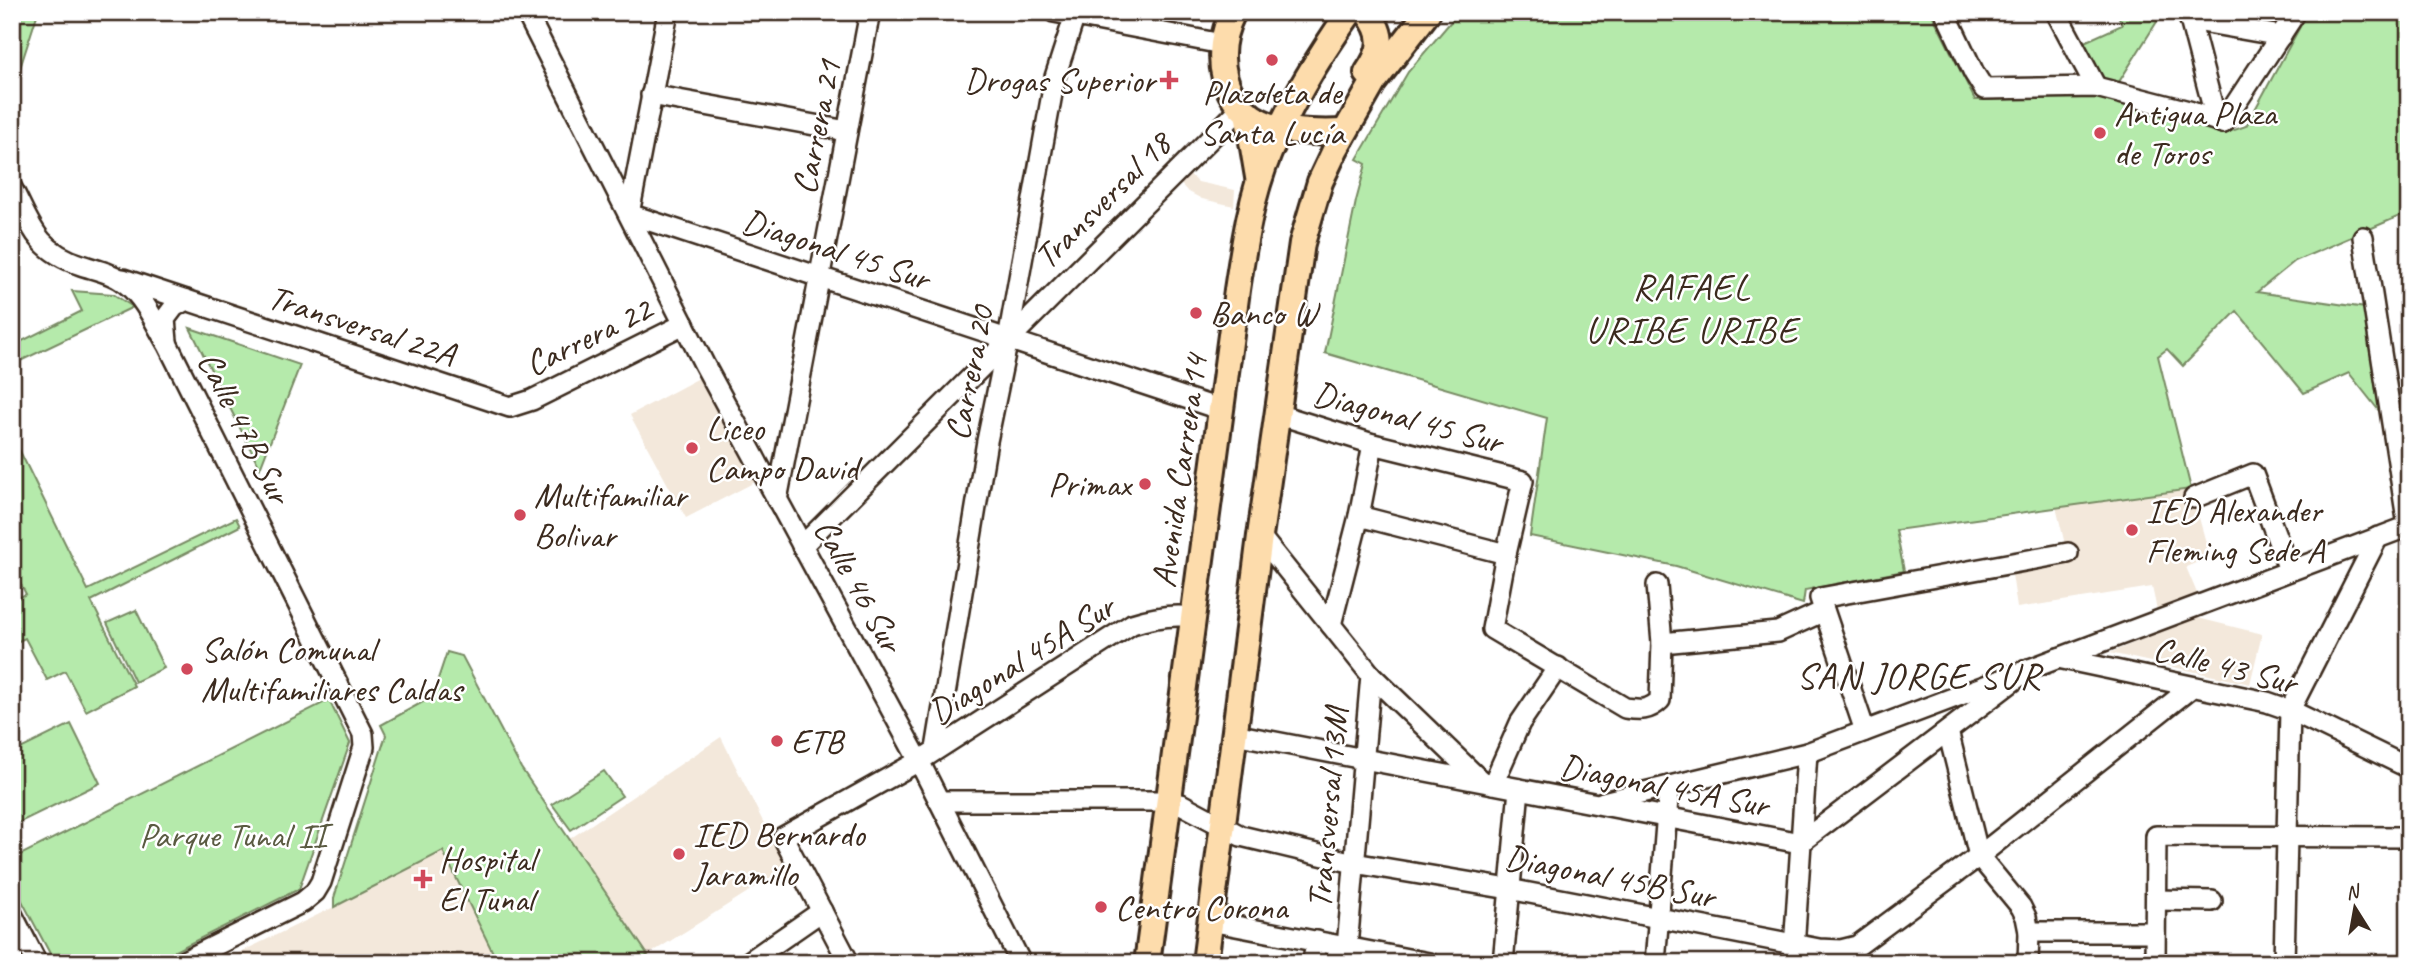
<svg xmlns="http://www.w3.org/2000/svg" width="2421" height="975" font-family="Caveat,sans-serif">
  <style>
    .built { fill: #f3e8db }
    .green { fill: #b5eaab; stroke: #788a64; stroke-width: 2 }
    .lines { fill: none; stroke-linecap: round; stroke-linejoin: round }
    .minor-casing { stroke: #3b2a1e; stroke-width: 24 }
    .major-casing { stroke: #3b2a1e; stroke-width: 30 }
    .minor { stroke: #fff; stroke-width: 19 }
    .major { stroke: #fddcac; stroke-width: 24 }
    .poi-dot { fill: #d1495b; stroke: #fff; stroke-width: 2.5 }
    .labels { text-anchor: middle; stroke-width: 5; stroke-linejoin: round; paint-order: stroke }
    .poi-label { font-size: 35px; fill: #3b2a1e; stroke: #fff; text-anchor: start }
    .street-label { font-size: 35px; fill: #3b2a1e; stroke: #fff }
    .park-label { font-size: 35px; fill: #5a5a41; stroke: #fff }
    .neighbourhood-label { font-size: 37px; letter-spacing: 2px; fill: #3b2a1e; stroke: #fff }
  </style>
  <rect width="100%" height="100%" fill="#fff"/>
  <filter id="ink" filterUnits="userSpaceOnUse"><feTurbulence type="fractalNoise" baseFrequency=".0143" numOctaves="2"/><feDisplacementMap in="SourceGraphic" scale="14" xChannelSelector="R" yChannelSelector="G"/><feConvolveMatrix kernelMatrix="1 2 1 2 8 2 1 2 1" color-interpolation-filters="sRGB"/></filter>
  <g filter="url(#ink)">
    <g class="built">
      <polygon points="1186,171 1198,182 1235,190 1234,206 1202,199 1187,191 1178,181"/>
      <polygon points="699,378 755,482 686,518 630,415"/>
      <polygon points="2191,489 2210,557 2186,567 2199,598 2157,610 2152,587 2017,608 2012,574 2069,561 2056,507"/>
      <polygon points="2194,617 2262,634 2250,684 2110,653"/>
      <polygon points="721,737 786,868 648,955 568,840"/>
      <polygon points="443,851 498,963 218,963 334,907"/>
    </g>
    <g class="green">
      <polygon points="12,12 38,12 12,93"/>
      <polygon points="1459,12 1931,12 1975,100 2095,97 2223,134 2246,126 2308,12 2409,12 2409,212 2295,261 2257,292 2365,308 2380,412 2349,373 2304,393 2237,311 2183,366 2167,349 2158,356 2191,489 1896,530 1904,571 1805,590 1803,604 1676,566 1530,536 1547,418 1325,353 1356,201 1366,164 1357,159 1408,72"/>
      <polygon points="2117,12 2157,12 2158,20 2117,85 2103,81 2082,43 2122,25"/>
      <polygon points="72,291 113,294 133,307 12,365 12,346 82,311"/>
      <polygon points="190,328 300,365 260,468"/>
      <polygon points="12,435 88,590 236,518 240,526 91,601 134,686 86,711 65,671 47,680 25,638 12,644 12,601 26,594 12,568"/>
      <polygon points="136,610 164,668 135,682 107,623"/>
      <polygon points="447,652 462,656 521,768 648,955 636,963 498,963 443,851 334,907 334,898 386,735 381,725 432,697"/>
      <polygon points="329,700 350,743 299,889 151,963 55,963 12,882 12,859"/>
      <polygon points="71,724 100,783 12,826 12,753"/>
      <polygon points="604,771 622,796 571,830 552,804"/>
    </g>
    <g class="lines">
      <defs>
        <g id="minor">
          <polyline points="526,12 704,364 919,761 1021,963"/>
          <polyline points="668,12 629,214 1222,410"/>
          <polyline points="1054,12 1222,44"/>
          <polyline points="1945,12 1974,73 1984,89 2096,87 2189,111 2223,123"/>
          <polyline points="2056,12 2096,87"/>
          <polyline points="2188,12 2212,104 2223,123"/>
          <polyline points="2190,20 2281,36"/>
          <polyline points="651,95 847,131"/>
          <polyline points="2223,123 2296,12"/>
          <path d="M12 188C32 227 36 250 81 265 96 270 113 273 125 283 145 298 156 325 168 345L363 734 364 747 321 882 315 892 303 902 180 963"/>
          <polyline points="2363,237 2408,526"/>
          <polyline points="123,279 510,407 532,400 684,324"/>
          <polyline points="167,341 165,319 174,307 186,300"/>
          <path d="M1277 414 1373 444 1523 481 1506 554 1492 629 1625 708C1640 710 1649 711 1660 700L1662 643 1657 585"/>
          <polyline points="2194,498 2253,474 2289,570"/>
          <polyline points="777,500 870,12"/>
          <polyline points="1359,516 1506,554"/>
          <polyline points="1260,536 1371,675 1481,781"/>
          <polyline points="802,546 1242,107"/>
          <polyline points="1331,625 1359,516 1373,444"/>
          <polyline points="1662,643 1778,632 1824,611"/>
          <polyline points="2058,658 2267,702 2290,710 2409,768"/>
          <polyline points="1865,731 1820,598 2068,553"/>
          <polyline points="1948,731 1979,856 2021,907 2026,917 2029,932 2028,963"/>
          <polyline points="1234,734 1800,843 2029,669"/>
          <polyline points="936,749 987,441 1008,339 1055,77 1076,12"/>
          <polyline points="1493,784 1520,723 1558,667"/>
          <polyline points="939,801 1167,801 1181,804 1241,836 1354,863 1509,889 1819,949 1841,950 1857,946 1979,856 2192,687"/>
          <polyline points="1603,802 1807,753 2409,526"/>
          <polyline points="2156,900 2212,901"/>
          <polyline points="12,914 37,963"/>
          <polyline points="1210,921 1429,963"/>
          <polyline points="2029,932 2155,932"/>
          <polyline points="1347,947 1371,675"/>
          <polyline points="747,963 822,911"/>
          <path d="M849 963 783 837 919 761 1132 624C1153 617 1172 614 1194 617"/>
          <polyline points="1312,963 1317,941"/>
          <polyline points="1503,963 1519,789"/>
          <polyline points="1655,963 1669,786"/>
          <polyline points="1793,963 1807,753"/>
          <polyline points="2155,963 2156,836 2409,837"/>
          <polyline points="2284,963 2290,710 2378,537"/>
        </g>
        <g id="major">
          <path d="M1233 12C1212 54 1220 107 1269 125 1292 133 1320 133 1344 132"/>
          <path d="M1367 12C1385 35 1383 50 1367 73"/>
          <polyline points="1247,112 1258,177"/>
          <path d="M1147 963 1237 290C1244 244 1251 196 1269 153 1290 103 1319 56 1350 12"/>
          <polyline points="1205,963 1260,536 1302,243 1320,182 1336,148 1373,83 1428,12"/>
        </g>
      </defs>
      <use href="#minor" class="minor-casing"/>
      <use href="#major" class="major-casing"/>
      <use href="#minor" class="minor"/>
      <use href="#major" class="major"/>
    </g>
  </g>
  <g class="poi-dot">
    <circle cx="1272" cy="60" r="7"/>
    <path d="M1165.5 69.5h7v7h7v7h-7v7h-7v-7h-7v-7h7z"/>
    <circle cx="2100" cy="133" r="7"/>
    <circle cx="1196" cy="313" r="7"/>
    <circle cx="692" cy="448" r="7"/>
    <circle cx="1145" cy="484" r="7"/>
    <circle cx="520" cy="515" r="7"/>
    <circle cx="2132" cy="530" r="7"/>
    <circle cx="187" cy="669" r="7"/>
    <circle cx="777" cy="741" r="7"/>
    <circle cx="679" cy="854" r="7"/>
    <path d="M419.5 868.5h7v7h7v7h-7v7h-7v-7h-7v-7h7z"/>
    <circle cx="1101" cy="907" r="7"/>
  </g>
  <g class="labels">
    <g class="poi-label">
      <text x="1155" y="92" text-anchor="end">Drogas Superior</text>
      <text x="1272" y="104" text-anchor="middle">Plazoleta de<tspan x="1272" dy="40">Santa Lucía</tspan></text>
      <text x="2114" y="125">Antigua Plaza<tspan x="2114" dy="40">de Toros</tspan></text>
      <text x="1210" y="325">Banco W</text>
      <text x="706" y="440">Liceo<tspan x="706" dy="40">Campo David</tspan></text>
      <text x="1131" y="496" text-anchor="end">Primax</text>
      <text x="534" y="507">Multifamiliar<tspan x="534" dy="40">Bolivar</tspan></text>
      <text x="2146" y="522">IED Alexander<tspan x="2146" dy="40">Fleming Sede A</tspan></text>
      <text x="201" y="661">Salón Comunal<tspan x="201" dy="40">Multifamiliares Caldas</tspan></text>
      <text x="791" y="753">ETB</text>
      <text x="693" y="846">IED Bernardo<tspan x="693" dy="40">Jaramillo</tspan></text>
      <text x="439" y="871">Hospital<tspan x="439" dy="40">El Tunal</tspan></text>
      <text x="1115" y="919">Centro Corona</text>
    </g>
    <g class="street-label">
      <text transform="translate(816 127) rotate(-79)" y="12">Carrera 21</text>
      <text transform="translate(1102 200) rotate(-45)" y="12">Transversal 18</text>
      <text transform="translate(836 249) rotate(18)" y="12">Diagonal 45 Sur</text>
      <text transform="translate(362 325) rotate(18)" y="12">Transversal 22A</text>
      <text transform="translate(588 336) rotate(-26)" y="12">Carrera 22</text>
      <text transform="translate(969 373) rotate(-79)" y="12">Carrera 20</text>
      <text transform="translate(1408 417) rotate(15)" y="12">Diagonal 45 Sur</text>
      <text transform="translate(245 427) rotate(63)" y="12">Calle 47B Sur</text>
      <text transform="translate(1179 471) rotate(-82)" y="12">Avenida Carrera 14</text>
      <text transform="translate(859 585) rotate(61)" y="12">Calle 46 Sur</text>
      <text transform="translate(1021 659) rotate(-32)" y="12">Diagonal 45A Sur</text>
      <text transform="translate(2225 665) rotate(14)" y="12">Calle 43 Sur</text>
      <text transform="translate(1664 785) rotate(11)" y="12">Diagonal 45A Sur</text>
      <text transform="translate(1327 808) rotate(-85)" y="12">Transversal 13M</text>
      <text transform="translate(1610 876) rotate(11)" y="12">Diagonal 45B Sur</text>
    </g>
    <g class="park-label">
      <text x="233" y="847">Parque Tunal II</text>
    </g>
    <g class="neighbourhood-label">
      <text x="1692" y="299">RAFAEL<tspan x="1692" dy="43">URIBE URIBE</tspan></text>
      <text x="1919" y="688">SAN JORGE SUR</text>
    </g>
  </g>
  <rect width="2421" height="975" fill="none" stroke="#fff" stroke-width="42"/>
  <rect x="21" y="21" width="2379" height="933" fill="none" stroke="#3b2a1e" stroke-width="2.5" filter="url(#ink)"/>
  <g transform="translate(2355 908) rotate(349)" stroke="#ffffff" stroke-width="5" paint-order="stroke">
  <path d="M0-5L12 26L0 18L-12 26Z" fill="#3b2a1e"/>
  <text y="-10" font-size="19" font-weight="bold" text-anchor="middle" fill="#3b2a1e">N</text>
  </g>
</svg>
